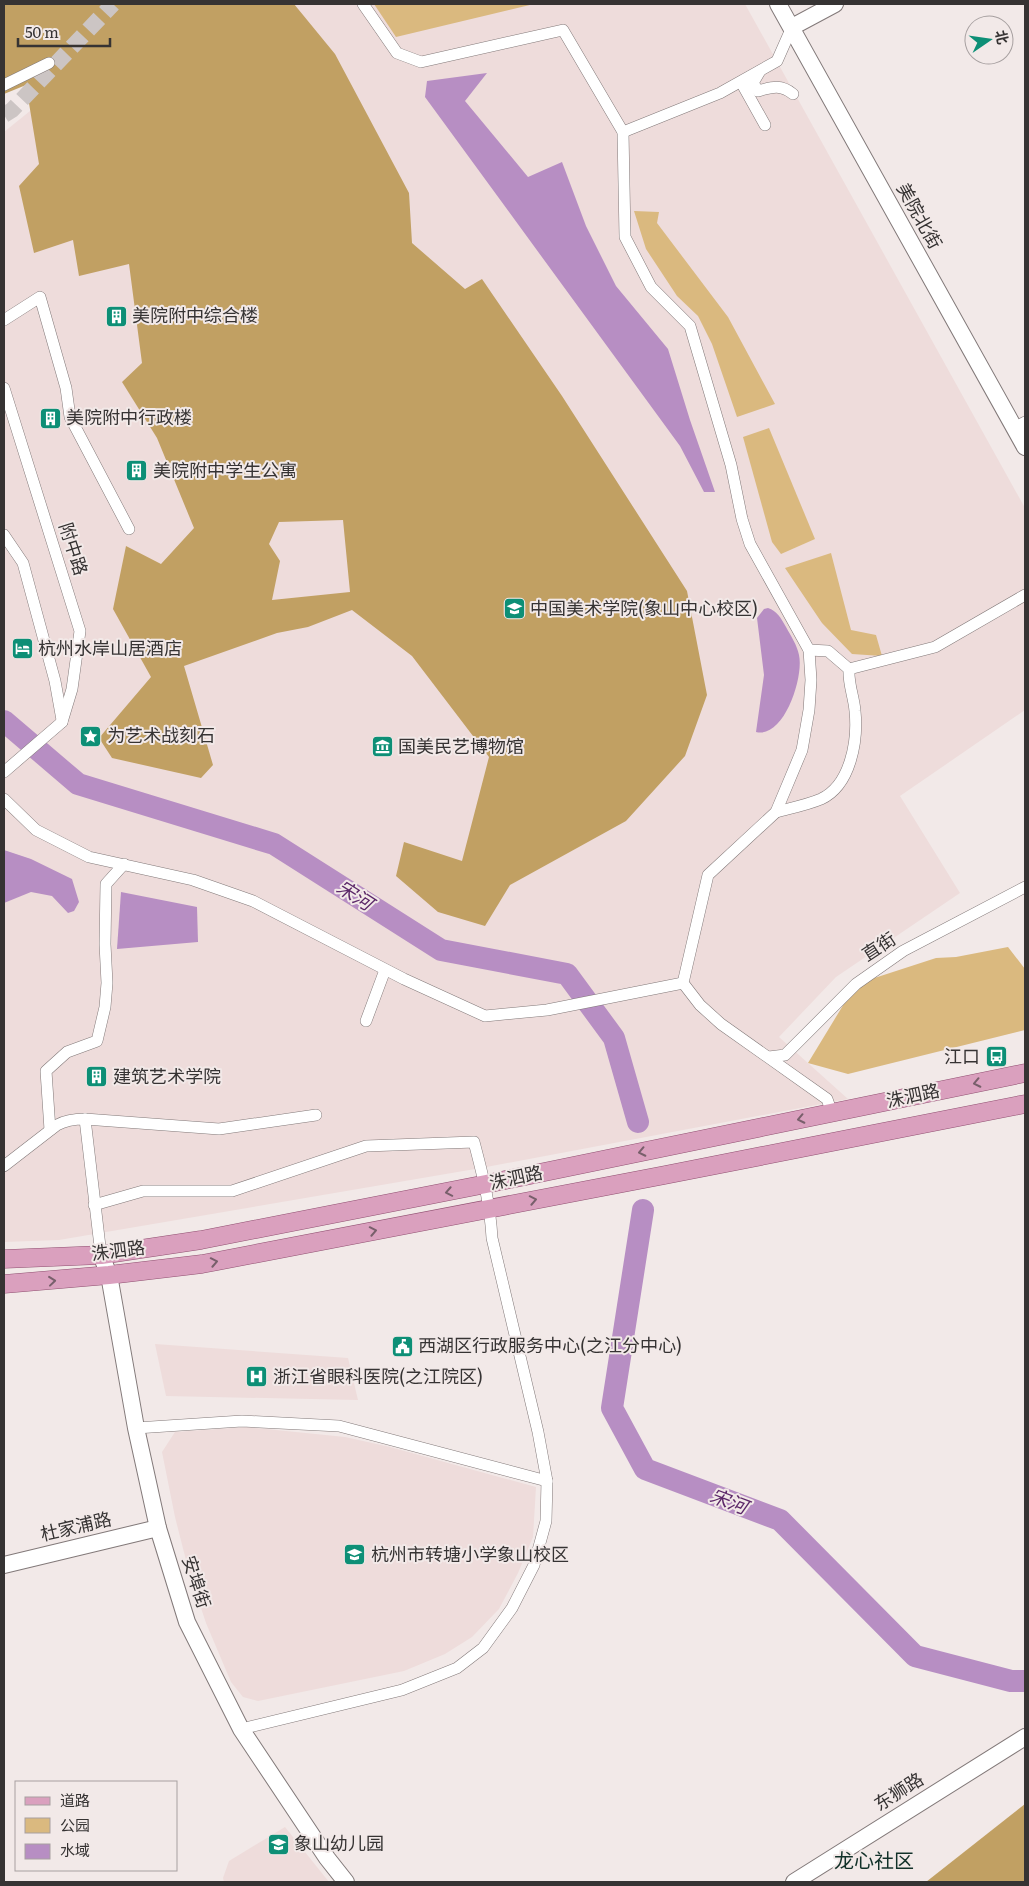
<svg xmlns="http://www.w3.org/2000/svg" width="1029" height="1886" font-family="Literata,'Noto Sans SC',serif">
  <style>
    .built { fill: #eedcdb }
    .green { fill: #dab97f }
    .forest { fill: #c1a063; fill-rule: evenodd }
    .water { fill: #b78ec3 }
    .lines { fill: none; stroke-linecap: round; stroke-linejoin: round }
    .river { stroke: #b78ec3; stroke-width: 22 }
    .secondary-tunnel { stroke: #ccc5c4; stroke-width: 16; stroke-dasharray: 16 8; stroke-linecap: butt }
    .street-casing { stroke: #827979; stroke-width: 12 }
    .secondary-casing { stroke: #827979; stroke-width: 18 }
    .primary-casing { stroke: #905071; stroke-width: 19 }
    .street { stroke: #fff; stroke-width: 11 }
    .secondary { stroke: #fff; stroke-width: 16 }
    .primary { stroke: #daa0be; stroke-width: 18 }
    .oneway { stroke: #785f6b }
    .labels { text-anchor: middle; stroke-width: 4; stroke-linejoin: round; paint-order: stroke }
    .street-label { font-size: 18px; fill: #363333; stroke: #f2e9e8 }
    .poi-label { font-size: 18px; fill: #363333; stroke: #f2e9e8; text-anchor: start }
    .water-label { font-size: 19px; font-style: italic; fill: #5c2869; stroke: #f2e9e8 }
    .quarter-label { font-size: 20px; fill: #123129; stroke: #f2e9e8 }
  </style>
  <rect width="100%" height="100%" fill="#f2e9e8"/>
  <g class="built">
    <polygon points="147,4 745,4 1025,508 1025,710 900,796 960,893 836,977 779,1037 848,1099 481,1168 59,1240 4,1242 4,132 82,69"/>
    <polygon points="155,1344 348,1358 358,1400 166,1396"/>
    <polygon points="246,1427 345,1437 390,1447 536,1487 533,1537 518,1573 499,1609 472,1637 445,1654 404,1671 258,1701 243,1697 231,1682 206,1623 189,1572 175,1517 162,1452 175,1432"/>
    <polygon points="285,1827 329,1882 224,1882 223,1878 229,1861"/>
  </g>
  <g class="green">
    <polygon points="374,4 534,4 396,37"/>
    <polygon points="634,211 659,212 657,223 728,317 775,404 737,417 712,344 698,316 677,296 646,249"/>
    <polygon points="769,428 815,539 781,554 772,542 743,437"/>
    <polygon points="831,553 851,630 876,635 882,656 852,654 822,623 785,568"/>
    <polygon points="1008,947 1025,969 1025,1030 848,1074 808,1063 856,984 936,958 956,957"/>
  </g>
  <g class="forest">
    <path d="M4 4H294L335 54 409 193 412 243 465 289 482 279 562 396 687 591 707 695 685 756 626 821 510 885 485 926 438 912 396 876 404 842 462 861 489 757 412 656 352 610 308 627 277 633 184 666 213 765 201 778 112 758 99 738 151 677 113 609 126 546 161 564 194 528 157 438 122 382 142 363 129 264 79 276 73 240 34 253 19 186 39 164 26 85 4 94ZM343 520 350 592 272 600 280 561 269 544 279 522Z"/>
    <polygon points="1025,1804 1025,1882 926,1882"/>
  </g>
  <g class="water">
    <polygon points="487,73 465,101 528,177 562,162 586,226 616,286 668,349 690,420 715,492 704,492 680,446 425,97 427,81"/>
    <path d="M768 608C777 611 781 618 786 627 791 636 797 645 799 655 804 677 784 739 756 732L764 675 757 618 764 609Z"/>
    <polygon points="4,850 31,859 72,879 79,902 74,911 68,913 52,896 31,892 4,903"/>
    <polygon points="121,892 197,907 198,942 117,949"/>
  </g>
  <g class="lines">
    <g class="river">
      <polyline points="4,721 78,784 274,844 441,950 567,974 614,1038 638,1122"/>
      <polyline points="643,1210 612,1408 645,1469 780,1520 915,1656 1011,1681 1025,1681"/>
    </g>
    <polyline class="secondary-tunnel" points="4,115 12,110 113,4"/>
    <defs>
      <g id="street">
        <polyline points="363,4 397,53 421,62 563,30 623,132 625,237 651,287 690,326 731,465 742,519 750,544 809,650 811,680 809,710 802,750 776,812 708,875 683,983 700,1005 721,1024 827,1099 832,1113"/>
        <path d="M760 71 753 83 758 91C772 87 781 84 793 94"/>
        <polyline points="741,82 765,125"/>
        <polyline points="4,85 49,63"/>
        <polyline points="623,132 720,93 777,61 792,27"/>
        <polyline points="4,320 40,297 66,388 70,417 129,529"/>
        <polyline points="4,388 80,631 72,689 62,722"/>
        <polyline points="1014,428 1025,422"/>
        <polyline points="4,535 23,563 55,681 62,720"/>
        <polyline points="849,669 935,647 1025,595"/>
        <polyline points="4,772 62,722"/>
        <polyline points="4,799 36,830 89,857 193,880 253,901 404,979 485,1016 547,1010 683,983"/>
        <path d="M776 812C791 808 807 805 821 799 851 785 858 740 855 711 854 697 848 684 849 669L828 651 809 650"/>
        <polyline points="366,1021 385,970"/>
        <polyline points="769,1057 785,1055 856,984 903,951 1025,887"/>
        <polyline points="85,1119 101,1255"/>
        <polyline points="50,1130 46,1071 67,1052 97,1041 105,1007 107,983 105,944 106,884 124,864"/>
        <path d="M4 1166 57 1125C66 1120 74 1119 85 1119L219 1129 316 1115"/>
        <path d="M94 1205 143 1191H232L366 1146 474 1142C483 1176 490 1203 492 1238L538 1432 547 1481 546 1521 534 1565 512 1608 483 1648 457 1668 402 1690 241 1729"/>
        <polyline points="136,1428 242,1421 339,1426 547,1481"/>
      </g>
      <g id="secondary">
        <polyline points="778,4 1025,447"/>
        <polyline points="792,27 835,4"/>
        <polyline points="101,1255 109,1275 136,1428 158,1528 187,1622 241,1729 327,1858 346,1882"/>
        <polyline points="4,1565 158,1528"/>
        <polyline points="794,1882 1025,1737"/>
      </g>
      <g id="primary">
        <polyline points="4,1259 101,1255 201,1240 486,1184 1025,1073"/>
        <polyline points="4,1284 109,1275 202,1264 665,1175 1025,1104"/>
      </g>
    </defs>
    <use href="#street" class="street-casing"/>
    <use href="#secondary" class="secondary-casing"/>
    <use href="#primary" class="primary-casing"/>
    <use href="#street" class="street"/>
    <use href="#secondary" class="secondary"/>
    <use href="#primary" class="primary"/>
  </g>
  <defs><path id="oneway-chevron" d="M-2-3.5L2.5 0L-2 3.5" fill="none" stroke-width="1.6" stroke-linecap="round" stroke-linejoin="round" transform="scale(1.25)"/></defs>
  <g class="oneway">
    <use href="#oneway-chevron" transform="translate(977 1083) rotate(168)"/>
    <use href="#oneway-chevron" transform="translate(801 1119) rotate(168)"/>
    <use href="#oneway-chevron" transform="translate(642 1152) rotate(168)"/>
    <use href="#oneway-chevron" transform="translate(449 1192) rotate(169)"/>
    <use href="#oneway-chevron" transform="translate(533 1200) rotate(-11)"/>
    <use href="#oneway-chevron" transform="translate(373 1231) rotate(-11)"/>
    <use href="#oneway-chevron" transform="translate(214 1262) rotate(-11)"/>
    <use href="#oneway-chevron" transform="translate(52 1281) rotate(-6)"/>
  </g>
  <defs>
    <symbol id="building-square" viewBox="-11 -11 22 22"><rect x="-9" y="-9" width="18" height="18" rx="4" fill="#0d8f76" stroke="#f2e9e8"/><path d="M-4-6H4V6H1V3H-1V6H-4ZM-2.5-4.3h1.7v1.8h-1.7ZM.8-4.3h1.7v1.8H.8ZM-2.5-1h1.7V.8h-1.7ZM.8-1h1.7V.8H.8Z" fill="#fff"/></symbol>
    <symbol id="university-square" viewBox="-11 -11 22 22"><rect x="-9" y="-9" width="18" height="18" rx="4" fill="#0d8f76" stroke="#f2e9e8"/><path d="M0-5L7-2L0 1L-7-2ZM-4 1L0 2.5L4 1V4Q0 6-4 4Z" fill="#fff"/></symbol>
    <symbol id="hotel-square" viewBox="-11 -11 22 22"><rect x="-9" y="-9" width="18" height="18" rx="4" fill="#0d8f76" stroke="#f2e9e8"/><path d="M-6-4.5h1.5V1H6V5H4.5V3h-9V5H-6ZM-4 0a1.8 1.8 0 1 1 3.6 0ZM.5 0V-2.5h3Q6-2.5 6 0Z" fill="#fff"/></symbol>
    <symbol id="sight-square" viewBox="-11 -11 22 22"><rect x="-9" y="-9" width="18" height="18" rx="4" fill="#0d8f76" stroke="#f2e9e8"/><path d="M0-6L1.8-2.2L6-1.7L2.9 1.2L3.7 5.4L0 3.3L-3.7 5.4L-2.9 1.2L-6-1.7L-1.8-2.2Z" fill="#fff"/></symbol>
    <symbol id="museum-square" viewBox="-11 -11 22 22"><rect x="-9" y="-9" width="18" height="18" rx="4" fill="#0d8f76" stroke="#f2e9e8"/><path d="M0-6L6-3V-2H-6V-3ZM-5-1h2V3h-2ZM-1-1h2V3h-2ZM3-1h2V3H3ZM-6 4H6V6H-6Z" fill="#fff"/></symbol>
    <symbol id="bus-square" viewBox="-11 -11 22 22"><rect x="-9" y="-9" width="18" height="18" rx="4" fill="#0d8f76" stroke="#f2e9e8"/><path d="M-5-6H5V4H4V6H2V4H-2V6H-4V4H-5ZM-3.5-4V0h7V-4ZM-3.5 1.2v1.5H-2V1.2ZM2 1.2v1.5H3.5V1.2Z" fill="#fff"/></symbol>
    <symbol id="civic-square" viewBox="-11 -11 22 22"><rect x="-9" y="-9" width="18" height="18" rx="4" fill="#0d8f76" stroke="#f2e9e8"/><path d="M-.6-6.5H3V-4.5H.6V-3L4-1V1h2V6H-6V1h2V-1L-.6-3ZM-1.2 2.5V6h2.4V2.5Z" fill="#fff"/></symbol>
    <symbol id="hospital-square" viewBox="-11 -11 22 22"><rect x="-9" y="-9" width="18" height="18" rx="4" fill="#0d8f76" stroke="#f2e9e8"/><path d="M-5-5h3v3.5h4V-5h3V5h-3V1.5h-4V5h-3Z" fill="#fff"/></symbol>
    <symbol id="school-square" viewBox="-11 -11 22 22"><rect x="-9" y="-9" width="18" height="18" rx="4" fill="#0d8f76" stroke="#f2e9e8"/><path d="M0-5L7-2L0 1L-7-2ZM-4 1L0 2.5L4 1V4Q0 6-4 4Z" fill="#fff"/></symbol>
  </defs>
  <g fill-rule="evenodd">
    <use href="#building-square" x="104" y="304" width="25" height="25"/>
    <use href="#building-square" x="38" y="406" width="25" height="25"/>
    <use href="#building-square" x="124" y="458" width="25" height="25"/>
    <use href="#university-square" x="502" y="596" width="25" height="25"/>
    <use href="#hotel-square" x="10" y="636" width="25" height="25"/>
    <use href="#sight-square" x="78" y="724" width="25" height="25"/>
    <use href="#museum-square" x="370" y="734" width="25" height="25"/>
    <use href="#bus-square" x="984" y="1044" width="25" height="25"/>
    <use href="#building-square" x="84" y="1064" width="25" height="25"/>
    <use href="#civic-square" x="390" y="1334" width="25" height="25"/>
    <use href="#hospital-square" x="244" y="1364" width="25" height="25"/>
    <use href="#school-square" x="342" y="1542" width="25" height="25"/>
    <use href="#school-square" x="266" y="1832" width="25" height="25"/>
  </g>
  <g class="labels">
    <g class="street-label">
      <text transform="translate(919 216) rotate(61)" y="6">美院北街</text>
      <text transform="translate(73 549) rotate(72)" y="6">附中路</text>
      <text transform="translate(879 947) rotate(-33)" y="6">直街</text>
      <text transform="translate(913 1096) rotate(-12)" y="6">洙泗路</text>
      <text transform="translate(516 1178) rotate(-12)" y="6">洙泗路</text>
      <text transform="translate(118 1251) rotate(-7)" y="6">洙泗路</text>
      <text transform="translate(76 1527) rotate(-13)" y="6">杜家浦路</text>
      <text transform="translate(196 1582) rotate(72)" y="6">安埠街</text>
      <text transform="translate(899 1792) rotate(-32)" y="6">东狮路</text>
    </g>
    <g class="poi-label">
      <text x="132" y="322">美院附中综合楼</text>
      <text x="66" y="424">美院附中行政楼</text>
      <text x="153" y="477">美院附中学生公寓</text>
      <text x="530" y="615">中国美术学院(象山中心校区)</text>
      <text x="38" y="655">杭州水岸山居酒店</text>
      <text x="107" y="742">为艺术战刻石</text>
      <text x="398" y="753">国美民艺博物馆</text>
      <text x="980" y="1063" text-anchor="end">江口</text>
      <text x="113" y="1083">建筑艺术学院</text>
      <text x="418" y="1352">西湖区行政服务中心(之江分中心)</text>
      <text x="273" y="1383">浙江省眼科医院(之江院区)</text>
      <text x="371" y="1561">杭州市转塘小学象山校区</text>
      <text x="294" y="1850">象山幼儿园</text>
    </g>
    <g class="water-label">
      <text transform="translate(355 895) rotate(32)" y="7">宋河</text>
      <text transform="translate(729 1501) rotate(21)" y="7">宋河</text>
    </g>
    <g class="quarter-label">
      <text x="874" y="1868">龙心社区</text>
    </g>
  </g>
  <rect width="1029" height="1886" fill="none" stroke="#363333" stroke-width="10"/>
  <rect x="15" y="1781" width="162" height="90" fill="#f2e9e8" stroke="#a7a0a0"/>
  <rect x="25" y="1797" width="25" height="8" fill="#daa0be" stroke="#a7a0a0"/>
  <text x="60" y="1806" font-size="15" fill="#363333">道路</text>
  <rect x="25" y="1818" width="25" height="15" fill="#dab97f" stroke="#a7a0a0"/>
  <text x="60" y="1831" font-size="15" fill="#363333">公园</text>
  <rect x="25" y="1844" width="25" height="15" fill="#b78ec3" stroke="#a7a0a0"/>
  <text x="60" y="1856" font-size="15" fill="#363333">水域</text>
  <g transform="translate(989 40) rotate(77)"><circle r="24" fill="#f2e9e8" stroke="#a7a0a0"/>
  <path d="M0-4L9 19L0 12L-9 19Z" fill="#0d8f76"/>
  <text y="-8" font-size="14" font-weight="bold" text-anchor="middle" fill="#363333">北</text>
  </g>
  <path d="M18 38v8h92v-8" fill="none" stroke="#363333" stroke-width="2.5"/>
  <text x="25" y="38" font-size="15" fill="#363333" stroke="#f2e9e8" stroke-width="4" paint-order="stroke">50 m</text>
</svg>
